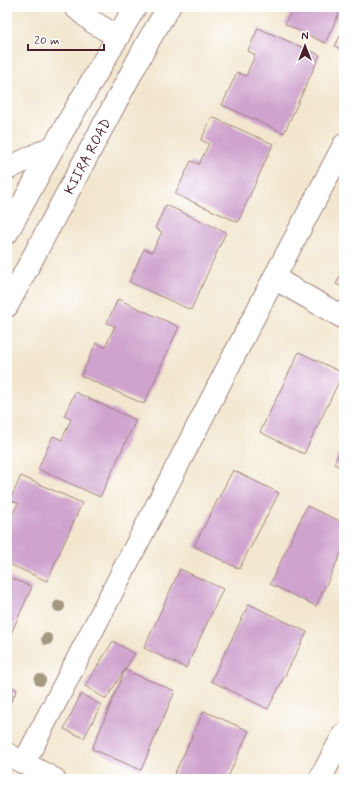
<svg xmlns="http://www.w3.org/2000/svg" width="351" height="786" font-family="Mynerve,sans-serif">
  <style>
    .building { fill: #cfa3ce }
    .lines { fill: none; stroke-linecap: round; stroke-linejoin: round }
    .street-casing { stroke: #9e827c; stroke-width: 24 }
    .secondary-casing { stroke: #9e827c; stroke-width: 24 }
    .street { stroke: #fff; stroke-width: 22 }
    .secondary { stroke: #fff; stroke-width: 22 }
    .tree { fill: #a49882 }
    .labels { text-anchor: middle; stroke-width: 3; stroke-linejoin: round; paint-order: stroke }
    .street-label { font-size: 14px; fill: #4a1f2b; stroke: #fff }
  </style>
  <rect width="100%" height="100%" fill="#fff"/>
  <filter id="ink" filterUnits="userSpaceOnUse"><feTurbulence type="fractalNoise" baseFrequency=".025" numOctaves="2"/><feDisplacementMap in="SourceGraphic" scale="8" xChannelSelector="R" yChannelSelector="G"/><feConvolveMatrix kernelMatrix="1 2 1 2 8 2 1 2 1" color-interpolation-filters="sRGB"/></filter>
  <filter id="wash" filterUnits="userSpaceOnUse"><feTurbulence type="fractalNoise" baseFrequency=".012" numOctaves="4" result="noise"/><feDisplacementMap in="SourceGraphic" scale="16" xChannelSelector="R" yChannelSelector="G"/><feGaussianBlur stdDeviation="0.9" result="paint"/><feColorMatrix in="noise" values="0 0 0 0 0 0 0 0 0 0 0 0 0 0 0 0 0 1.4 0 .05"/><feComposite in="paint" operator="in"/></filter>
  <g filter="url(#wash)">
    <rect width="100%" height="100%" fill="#f2e6ce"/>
    <g id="blocks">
      <g class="building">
        <polygon points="293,7 342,7 325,43 285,24"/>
        <polygon points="258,28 320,55 284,133 222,105 237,72 246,76 255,55 248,51"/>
        <polygon points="340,36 344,37 344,51 335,46"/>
        <polygon points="212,117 273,144 238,222 175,194 191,161 199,164 209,144 201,140"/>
        <polygon points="166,205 226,232 191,310 129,282 144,249 152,252 162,232 155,228"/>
        <polygon points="344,268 344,288 336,284"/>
        <polygon points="118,299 179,327 144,404 81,376 96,343 105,347 115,326 107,323"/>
        <polygon points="299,352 343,373 304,454 260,432"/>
        <polygon points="75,392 136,420 100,497 38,469 53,436 62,440 71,419 64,416"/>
        <polygon points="344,442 344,469 334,464"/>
        <polygon points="233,470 279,493 239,569 194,546"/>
        <polygon points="21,476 82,503 47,581 7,563 7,523 8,524 18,503 10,500"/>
        <polygon points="307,506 344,523 344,547 316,606 270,584"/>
        <polygon points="180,569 223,589 186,668 144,648"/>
        <polygon points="7,576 32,587 7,642"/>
        <polygon points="249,604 307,632 268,709 211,681"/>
        <polygon points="113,641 135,654 106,699 85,686"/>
        <polygon points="125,670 175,691 141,770 92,749"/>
        <polygon points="7,685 17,690 7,709"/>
        <polygon points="81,694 101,705 84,738 64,729"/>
        <polygon points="204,711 249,731 227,779 172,779"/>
      </g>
    </g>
  </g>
  <g filter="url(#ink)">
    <use href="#blocks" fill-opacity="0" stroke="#9e827c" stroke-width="1"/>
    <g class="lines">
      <defs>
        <g id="street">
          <polyline points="75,7 93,22 118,37"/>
          <polyline points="274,278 344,318"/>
          <polyline points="7,754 54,779"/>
          <polyline points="24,763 274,278 344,145"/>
          <polyline points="320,779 344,734"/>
        </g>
        <g id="secondary">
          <polyline points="7,169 54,146"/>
          <polyline points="7,233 54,146 135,7"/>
          <path id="s1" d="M7 306 150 38 169 7"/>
        </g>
      </defs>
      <use href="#street" class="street-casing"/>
      <use href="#secondary" class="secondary-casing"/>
      <use href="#street" class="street"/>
      <use href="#secondary" class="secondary"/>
    </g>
    <g class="tree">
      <circle cx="59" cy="606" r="6"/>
      <circle cx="47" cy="639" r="6"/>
      <circle cx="40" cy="680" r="6"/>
    </g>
  </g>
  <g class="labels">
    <g class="street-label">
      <text dy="5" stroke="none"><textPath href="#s1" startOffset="170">KIIRA ROAD</textPath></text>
    </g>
  </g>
  <rect width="351" height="786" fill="none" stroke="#fff" stroke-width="24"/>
  <g transform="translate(305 46)" stroke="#ffffff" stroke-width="3" paint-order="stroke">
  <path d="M0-3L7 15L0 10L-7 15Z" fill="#4a1f2b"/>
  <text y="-6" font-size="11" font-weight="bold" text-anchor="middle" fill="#4a1f2b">N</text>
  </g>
  <path d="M28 44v6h76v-6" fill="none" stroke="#4a1f2b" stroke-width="2"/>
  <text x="34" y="44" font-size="12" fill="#4a1f2b" stroke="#ffffff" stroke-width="3" paint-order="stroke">20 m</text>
</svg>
